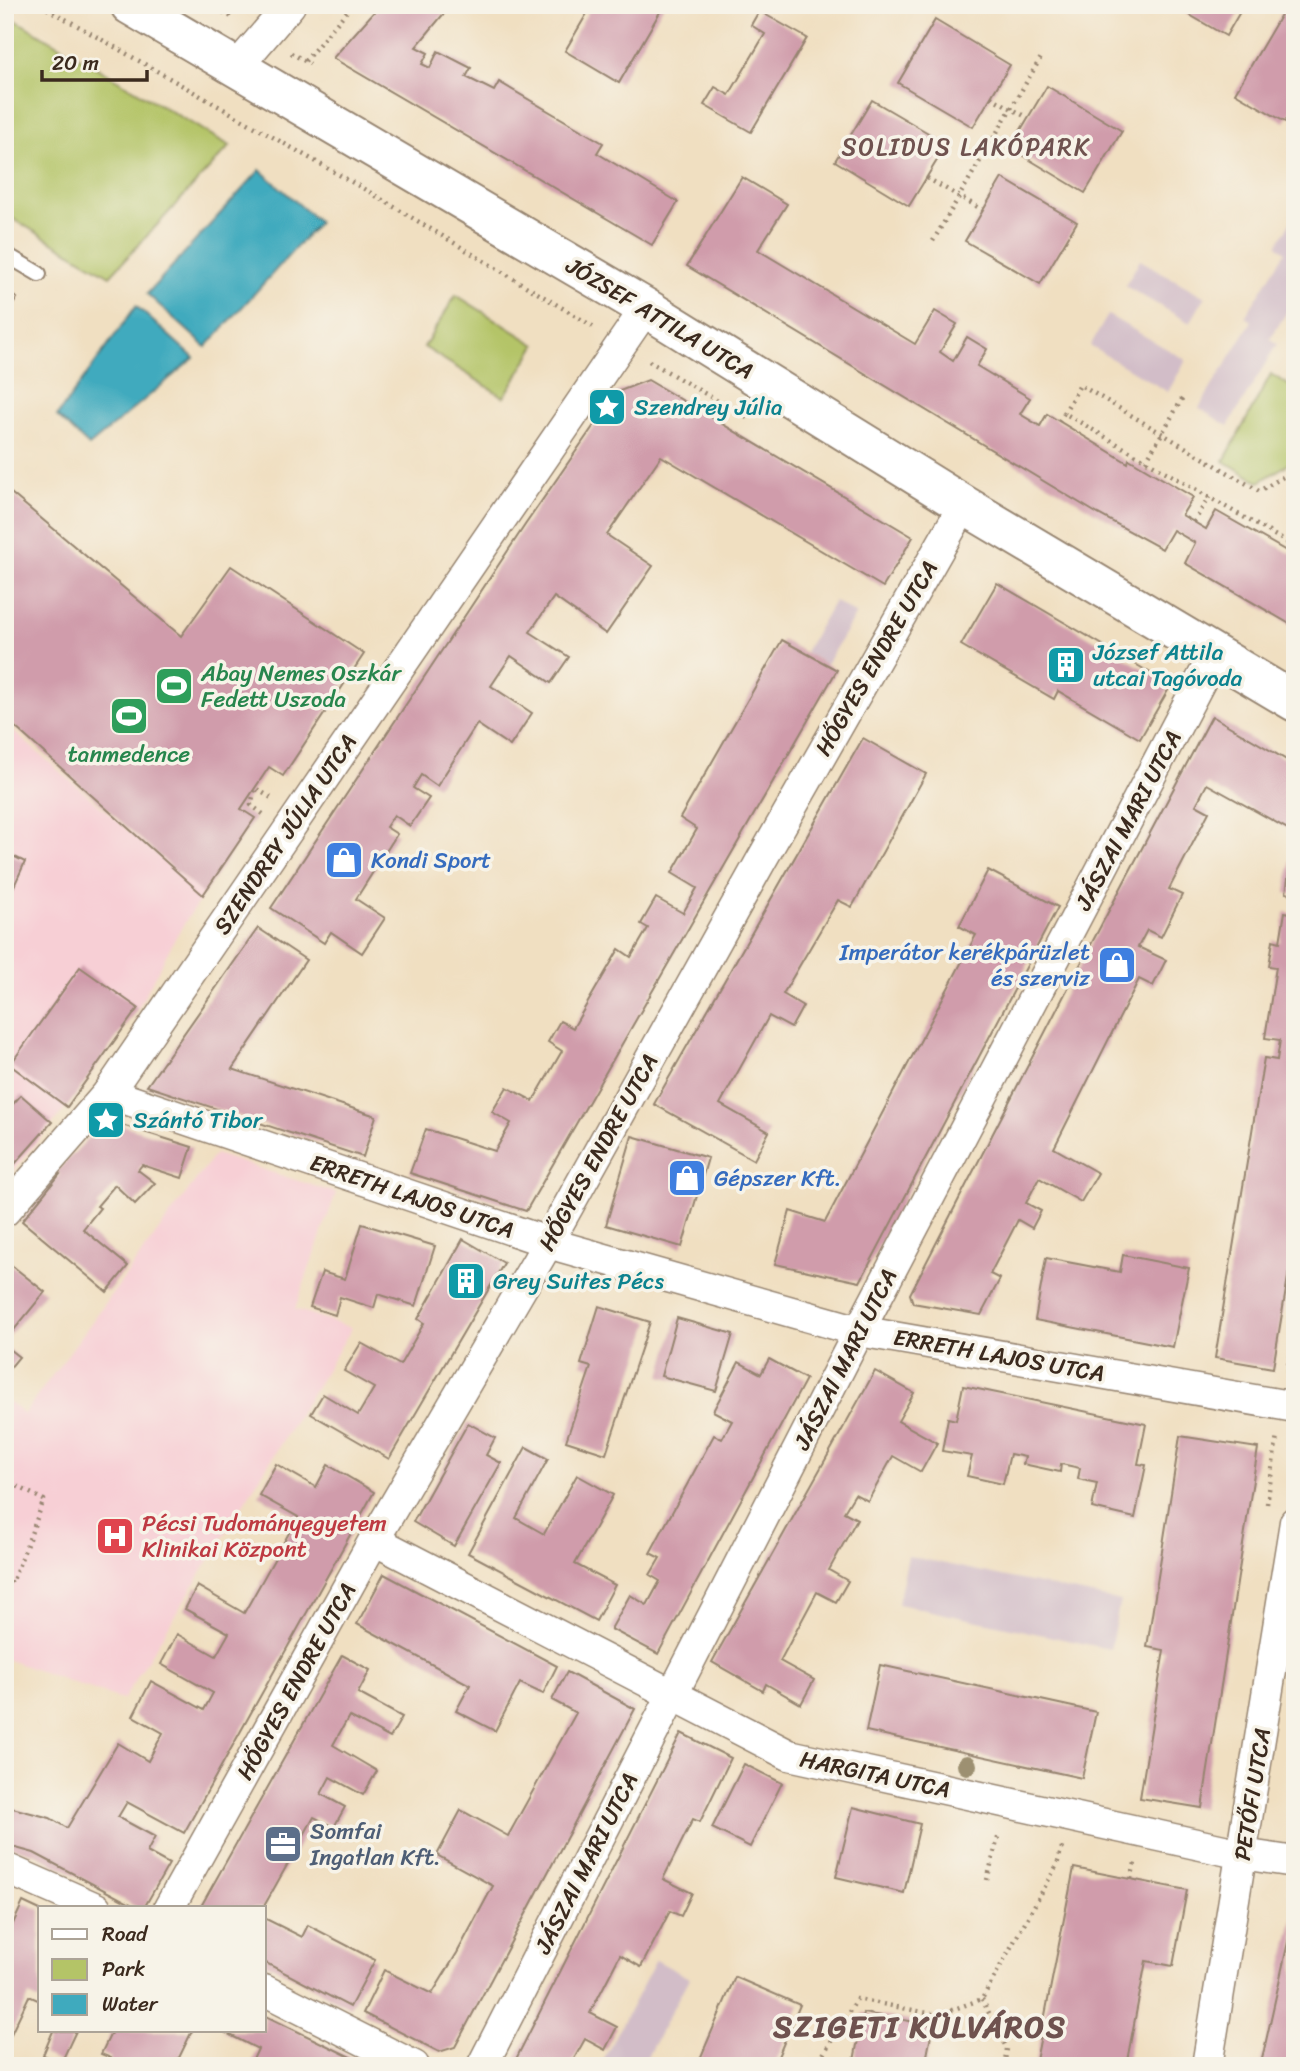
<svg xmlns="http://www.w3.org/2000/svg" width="1300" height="2071" font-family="Sriracha,sans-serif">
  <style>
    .built { fill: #f7cfd5 }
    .industrial { fill: #d2bdc8 }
    .green { fill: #b4c467; stroke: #787742; stroke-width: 2 }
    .water { fill: #3faabe; stroke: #3d6a6e; stroke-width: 2 }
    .building { fill: #d09cab }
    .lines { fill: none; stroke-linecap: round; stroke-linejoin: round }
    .lane-casing { stroke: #968470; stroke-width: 18 }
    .street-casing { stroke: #968470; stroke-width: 33 }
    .primary-casing { stroke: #968470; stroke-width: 42 }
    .path { stroke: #968470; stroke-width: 4.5; stroke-dasharray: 2 5; stroke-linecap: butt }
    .lane { stroke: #fff; stroke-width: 14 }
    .street { stroke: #fff; stroke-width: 30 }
    .primary { stroke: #fff; stroke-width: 38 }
    .tree { fill: #9d9071 }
    .labels { text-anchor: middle; stroke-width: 7; stroke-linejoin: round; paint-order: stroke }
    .street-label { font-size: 23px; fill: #3b2a1e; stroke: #f7f3e8 }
    .culture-label { font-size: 23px; fill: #0d838f; stroke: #f7f3e8; text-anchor: start }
    .leisure-label { font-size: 23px; fill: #27864d; stroke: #f7f3e8; text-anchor: start }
    .shop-label { font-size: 23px; fill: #366cbe; stroke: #f7f3e8; text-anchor: start }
    .health-label { font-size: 23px; fill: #be3a42; stroke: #f7f3e8; text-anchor: start }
    .service-label { font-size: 23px; fill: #4e5e75; stroke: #f7f3e8; text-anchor: start }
    .neighbourhood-label { font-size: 24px; letter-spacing: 2px; fill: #6f524f; stroke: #f7f3e8 }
    .district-label { font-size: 30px; font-weight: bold; letter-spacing: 2px; fill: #6f524f; stroke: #f7f3e8 }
  </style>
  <rect width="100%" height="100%" fill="#f7f3e8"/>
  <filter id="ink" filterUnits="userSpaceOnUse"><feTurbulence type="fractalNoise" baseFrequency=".0143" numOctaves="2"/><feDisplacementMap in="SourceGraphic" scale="14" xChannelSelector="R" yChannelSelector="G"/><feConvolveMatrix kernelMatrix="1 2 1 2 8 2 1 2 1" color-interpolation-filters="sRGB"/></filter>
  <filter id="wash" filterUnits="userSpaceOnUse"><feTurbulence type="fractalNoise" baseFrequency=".00686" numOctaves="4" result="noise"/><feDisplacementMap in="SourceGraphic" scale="28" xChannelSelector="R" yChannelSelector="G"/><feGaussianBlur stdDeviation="1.57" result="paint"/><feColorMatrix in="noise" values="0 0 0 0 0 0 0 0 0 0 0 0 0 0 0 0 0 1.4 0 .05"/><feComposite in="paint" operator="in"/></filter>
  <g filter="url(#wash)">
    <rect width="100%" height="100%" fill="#f0dfc1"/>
    <g class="built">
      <polygon points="5,724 203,895 178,933 138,1008 67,1107 5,1180"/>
      <polygon points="215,1154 336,1193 295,1309 352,1328 123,1700 5,1659 5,1399 24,1414"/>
    </g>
    <g class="industrial">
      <polygon points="1295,215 1295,299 1270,339 1277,344 1228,426 1199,408 1252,321 1245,317 1285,252 1277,245"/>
      <polygon points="1140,260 1205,297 1190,323 1125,286"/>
      <polygon points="1108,315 1186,360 1168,392 1090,346"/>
      <polygon points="834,601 856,614 826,664 805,652"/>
      <polygon points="908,1556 1120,1601 1110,1649 898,1604"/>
      <polygon points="656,1960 689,1978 642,2066 600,2066"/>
    </g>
    <g class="green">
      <polygon points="5,14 230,146 110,276 5,214"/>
      <polygon points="456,295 536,345 504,397 424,347"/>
      <polygon points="1271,374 1295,389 1295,460 1259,482 1224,461"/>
    </g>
    <g class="water">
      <polygon points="260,170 319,222 206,347 147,294"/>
      <polygon points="136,306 194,358 89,446 57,416"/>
    </g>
    <g id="blocks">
      <g class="building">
        <polygon points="380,5 451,5 416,47 428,53 422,64 430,68 438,51 471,68 466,77 494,91 499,82 603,143 597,153 678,202 652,245 333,58"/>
        <polygon points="592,5 664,5 619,83 565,51"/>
        <polygon points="1177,5 1244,5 1226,36 1176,7"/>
        <polygon points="759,11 807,38 751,132 704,105 715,87 729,95 765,34 751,25"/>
        <polygon points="1283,11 1295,18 1295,105 1285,122 1235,93"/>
        <polygon points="935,20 1010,65 973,127 898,83"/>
        <polygon points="1047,86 1122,131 1085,193 1010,148"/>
        <polygon points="872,100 947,144 909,206 835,161"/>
        <polygon points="742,177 787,204 758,250 915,344 935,311 957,324 940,352 953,361 967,337 987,349 977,366 1030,398 1020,414 1040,426 1047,414 1128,463 1129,459 1193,497 1182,515 1206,529 1216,511 1295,556 1295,627 1185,563 1195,543 1173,530 1162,549 1098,514 687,266"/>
        <polygon points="1002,178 1077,222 1040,284 965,241"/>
        <polygon points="5,291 17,298 5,318"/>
        <polygon points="648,380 913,537 883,587 661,456 607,535 653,566 606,634 554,597 530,632 569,657 551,683 511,656 491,686 532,713 510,746 477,724 437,786 421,775 413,788 429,798 410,826 394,815 386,827 397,834 356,899 385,918 362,953 331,932 324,943 271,908 525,525 617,392"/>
        <polygon points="5,488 181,636 231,566 364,654 283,776 269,767 241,809 255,818 203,895 5,718"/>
        <polygon points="997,583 1171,685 1140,739 1058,691 1054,699 961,645"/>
        <polygon points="782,640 837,670 526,1211 410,1173 426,1129 495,1151 511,1123 492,1112 507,1087 533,1101 562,1051 548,1042 560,1021 573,1028 619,949 631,957 648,928 641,924 656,898 683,913 697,888 672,873 697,829 680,818"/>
        <polygon points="1212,716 1295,765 1295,833 1207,784 1196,805 1209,812 1169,889 1182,895 1161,937 1147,930 1138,947 1166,960 1153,986 1139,979 1054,1148 1098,1173 1081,1202 1039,1178 1026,1203 1041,1211 1032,1228 1018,1220 990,1274 1000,1279 981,1315 913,1303 910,1294 1070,984"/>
        <polygon points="863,738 926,774 852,907 838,900 783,994 803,1006 791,1028 769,1016 720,1104 769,1132 754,1160 654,1104"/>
        <polygon points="1293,843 1295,843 1295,895 1286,893"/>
        <polygon points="5,852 25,862 10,895 5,893"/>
        <polygon points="988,870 1058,907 860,1282 775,1264 790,1211 825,1222 976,935 959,926"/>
        <polygon points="1285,912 1295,914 1295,1235 1273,1368 1215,1358 1264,1058 1277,1060 1280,1040 1265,1038 1276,967 1269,966 1273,940 1280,942"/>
        <polygon points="258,928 306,960 232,1069 376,1116 363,1157 147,1086"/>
        <polygon points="80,967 138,1008 67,1107 10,1065"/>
        <polygon points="21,1095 52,1122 5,1175 5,1113"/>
        <polygon points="106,1120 192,1147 182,1178 142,1165 138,1170 155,1183 135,1204 115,1185 97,1206 100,1208 83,1229 128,1266 107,1292 22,1221 60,1174 56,1172"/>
        <polygon points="632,1136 708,1158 682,1247 606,1225"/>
        <polygon points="362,1224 435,1246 416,1306 378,1294 374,1308 340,1297 335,1315 310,1307 322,1272 345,1279"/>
        <polygon points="463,1239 504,1263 389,1459 311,1414 323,1394 358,1415 374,1388 344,1371 361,1343 400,1365 424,1323 418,1319"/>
        <polygon points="1123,1255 1189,1268 1173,1347 1035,1320 1046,1258 1120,1272"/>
        <polygon points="5,1260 45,1292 5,1341"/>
        <polygon points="599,1306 650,1322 606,1454 566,1441 591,1367 581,1364"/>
        <polygon points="677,1318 733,1334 716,1391 661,1376"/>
        <polygon points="5,1346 19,1357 5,1374"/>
        <polygon points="769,1359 806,1379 658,1654 611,1629 630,1595 647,1605 660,1581 650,1575 660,1558 650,1553 714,1435 722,1439 732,1421 713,1411 739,1362 761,1374"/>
        <polygon points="875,1371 914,1393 898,1421 937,1443 921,1472 893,1456 868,1501 855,1494 844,1512 857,1519 829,1570 848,1581 836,1602 817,1592 780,1661 814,1680 801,1704 766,1684 763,1691 712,1662"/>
        <polygon points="963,1386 1146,1424 1138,1464 1146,1465 1135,1518 1092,1508 1097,1483 1078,1479 1080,1468 1061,1464 1060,1472 1023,1464 1025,1457 1010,1454 1003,1484 967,1476 972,1456 942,1451 948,1418 956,1420"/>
        <polygon points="468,1423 495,1438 486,1455 501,1463 454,1546 413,1522"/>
        <polygon points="1180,1436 1258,1448 1202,1808 1140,1798 1164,1650 1147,1647"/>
        <polygon points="526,1447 548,1459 516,1518 544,1534 577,1475 613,1495 575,1564 615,1585 596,1621 468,1553"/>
        <polygon points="276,1464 316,1487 328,1465 374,1492 184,1833 127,1802 118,1817 155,1837 147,1852 169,1864 144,1908 138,1908 34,1853 5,1845 5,1806 50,1818 67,1828 118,1743 148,1761 163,1733 133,1716 151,1681 204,1710 213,1693 161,1664 177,1634 216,1656 229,1633 185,1609 197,1586 244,1613 298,1517 259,1495"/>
        <polygon points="384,1574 557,1666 543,1694 520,1683 495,1731 456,1711 470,1685 357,1624"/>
        <polygon points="342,1655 370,1670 358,1693 402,1717 390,1738 349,1716 333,1745 377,1771 363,1795 330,1777 321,1794 345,1807 334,1827 314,1817 263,1908 200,1908"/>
        <polygon points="880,1665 1096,1712 1082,1778 866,1731"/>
        <polygon points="567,1672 635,1709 455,2047 439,2052 363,2013 384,1970 432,1994 457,1953 493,1886 437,1855 461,1810 508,1836 576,1713 552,1700"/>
        <polygon points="681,1733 731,1758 700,1822 693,1819 663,1879 692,1893 681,1916 670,1911 641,1967 620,1955 590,2013 617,2027 605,2050 585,2039 570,2066 524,2066 515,2061"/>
        <polygon points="744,1764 782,1783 750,1847 712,1828"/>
        <polygon points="853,1807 920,1824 904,1893 836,1877"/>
        <polygon points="1074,1868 1187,1890 1173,1966 1146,1961 1126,2066 1035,2066"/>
        <polygon points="23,1902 40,1910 40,2001 29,1996 11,2034 5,2031 5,1941"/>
        <polygon points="1294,1915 1295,2066 1260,2066 1264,2050"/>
        <polygon points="264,1918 302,1937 308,1925 375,1960 350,2007 264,1962"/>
        <polygon points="735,1977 800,2005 774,2066 697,2066"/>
        <polygon points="863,2013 933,2025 925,2066 853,2066"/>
        <polygon points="264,2015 272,2019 369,2066 255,2066 251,2064 258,2049 222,2031 264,2031"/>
        <polygon points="53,2031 76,2031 61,2063 43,2055"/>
        <polygon points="112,2031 192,2031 175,2066 107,2066 111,2058 101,2054"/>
      </g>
    </g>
  </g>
  <g filter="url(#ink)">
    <use href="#blocks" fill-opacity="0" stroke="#968470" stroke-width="2"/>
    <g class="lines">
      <defs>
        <polyline id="lane" points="5,254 39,274"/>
        <g id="street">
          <polyline points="237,67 290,5"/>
          <polyline points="108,1093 562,1247 859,1331 1295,1407"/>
          <polyline points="5,1211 108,1093 646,308"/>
          <polyline points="374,1540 789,1755 1242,1854 1295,1862"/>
          <polyline points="5,1868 96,1908"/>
          <polyline points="169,1908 374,1540 541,1255 762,859 964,505"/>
          <polyline points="264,1990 414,2066"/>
          <polyline points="482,2066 859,1331 1214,655"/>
          <polyline points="1207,2066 1295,1522"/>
        </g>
        <polyline id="primary" points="130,5 646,308 964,505 1295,702"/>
      </defs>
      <use href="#lane" class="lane-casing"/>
      <use href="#street" class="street-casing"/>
      <use href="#primary" class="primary-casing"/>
      <g class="path">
        <polyline points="41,5 371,193 594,327"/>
        <polyline points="211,5 235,19"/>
        <polyline points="291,53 310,64"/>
        <polyline points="305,61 352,5"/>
        <polyline points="991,97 1028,118"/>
        <polyline points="927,178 983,210"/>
        <polyline points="933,241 1043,54"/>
        <polyline points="649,361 747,418"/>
        <polyline points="1064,413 1080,385 1259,491 1295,470"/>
        <polyline points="1059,421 1064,413 1295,547"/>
        <polyline points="1146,461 1182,399"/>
        <polyline points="1194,522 1209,497"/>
        <polyline points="263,814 251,805 255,788 273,799"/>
        <polyline points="1287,1372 1295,1318"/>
        <polyline points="5,1480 44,1500 12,1583 5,1575"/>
        <polyline points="1267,1504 1277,1436"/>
        <polyline points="1131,1879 1135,1863"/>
        <polyline points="987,1880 999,1834"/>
        <polyline points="982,1999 1007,2049 1004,2066"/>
        <polyline points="816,2066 857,1999 938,2015 982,1999 1057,1865 1062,1847"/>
      </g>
      <use href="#lane" class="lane"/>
      <use href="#street" class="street"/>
      <use href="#primary" class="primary"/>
    </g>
    <circle class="tree" cx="967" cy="1765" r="10"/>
  </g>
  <defs>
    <symbol id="sight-square" viewBox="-11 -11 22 22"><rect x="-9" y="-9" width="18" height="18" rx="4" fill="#0f9aa8" stroke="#f7f3e8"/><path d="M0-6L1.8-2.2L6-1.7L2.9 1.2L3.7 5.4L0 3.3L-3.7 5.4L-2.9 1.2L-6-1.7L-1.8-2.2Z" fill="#fff"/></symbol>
    <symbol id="building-square" viewBox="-11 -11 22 22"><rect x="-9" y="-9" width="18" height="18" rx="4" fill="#0f9aa8" stroke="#f7f3e8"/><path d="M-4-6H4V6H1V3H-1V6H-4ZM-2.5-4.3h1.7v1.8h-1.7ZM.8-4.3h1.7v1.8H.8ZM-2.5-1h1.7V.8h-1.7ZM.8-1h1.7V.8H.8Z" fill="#fff"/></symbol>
    <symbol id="stadium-square" viewBox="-11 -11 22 22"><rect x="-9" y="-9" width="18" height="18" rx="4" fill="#2e9e5b" stroke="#f7f3e8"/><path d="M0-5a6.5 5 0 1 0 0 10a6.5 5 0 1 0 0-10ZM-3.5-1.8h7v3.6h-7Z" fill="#fff"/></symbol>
    <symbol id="shop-square" viewBox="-11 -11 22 22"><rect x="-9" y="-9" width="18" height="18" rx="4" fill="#3f7fe0" stroke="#f7f3e8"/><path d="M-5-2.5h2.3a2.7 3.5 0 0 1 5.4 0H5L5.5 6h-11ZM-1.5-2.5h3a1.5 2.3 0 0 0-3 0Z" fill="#fff"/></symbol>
    <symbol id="hospital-square" viewBox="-11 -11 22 22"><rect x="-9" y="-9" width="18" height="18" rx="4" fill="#e0444e" stroke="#f7f3e8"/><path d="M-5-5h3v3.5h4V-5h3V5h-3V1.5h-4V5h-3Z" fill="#fff"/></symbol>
    <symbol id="office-square" viewBox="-11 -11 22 22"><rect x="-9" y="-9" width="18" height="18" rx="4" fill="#5c6f8a" stroke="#f7f3e8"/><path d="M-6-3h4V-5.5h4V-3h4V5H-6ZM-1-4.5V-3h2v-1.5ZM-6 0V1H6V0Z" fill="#fff"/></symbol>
  </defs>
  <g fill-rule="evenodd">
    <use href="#sight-square" x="585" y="385" width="44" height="44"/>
    <use href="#building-square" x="1044" y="643" width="44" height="44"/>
    <use href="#stadium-square" x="152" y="664" width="44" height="44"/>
    <use href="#stadium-square" x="107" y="694" width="44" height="44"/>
    <use href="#shop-square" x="322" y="838" width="44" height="44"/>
    <use href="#shop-square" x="1095" y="943" width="44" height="44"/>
    <use href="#sight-square" x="84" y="1098" width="44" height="44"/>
    <use href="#shop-square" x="665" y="1156" width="44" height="44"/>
    <use href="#building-square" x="444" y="1259" width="44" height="44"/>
    <use href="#hospital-square" x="93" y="1514" width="44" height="44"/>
    <use href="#office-square" x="261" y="1822" width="44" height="44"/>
  </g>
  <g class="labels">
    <g class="street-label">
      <text transform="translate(660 318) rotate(31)" y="8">JÓZSEF ATTILA UTCA</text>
      <text transform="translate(876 658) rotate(-60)" y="8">HŐGYES ENDRE UTCA</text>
      <text transform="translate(1128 820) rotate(-62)" y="8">JÁSZAI MARI UTCA</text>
      <text transform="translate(285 834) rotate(-56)" y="8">SZENDREY JÚLIA UTCA</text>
      <text transform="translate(598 1152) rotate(-61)" y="8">HŐGYES ENDRE UTCA</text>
      <text transform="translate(412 1196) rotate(19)" y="8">ERRETH LAJOS UTCA</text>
      <text transform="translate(999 1355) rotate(10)" y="8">ERRETH LAJOS UTCA</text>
      <text transform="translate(845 1359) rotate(-63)" y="8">JÁSZAI MARI UTCA</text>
      <text transform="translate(296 1681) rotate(-61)" y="8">HŐGYES ENDRE UTCA</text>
      <text transform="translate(875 1774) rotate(12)" y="8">HARGITA UTCA</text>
      <text transform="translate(1252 1794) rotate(-81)" y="8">PETŐFI UTCA</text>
      <text transform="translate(586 1863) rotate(-63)" y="8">JÁSZAI MARI UTCA</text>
    </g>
    <g class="culture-label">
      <text x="634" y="415">Szendrey Júlia</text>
      <text x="1093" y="660">József Attila<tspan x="1093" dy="26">utcai Tagóvoda</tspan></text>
      <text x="133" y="1128">Szántó Tibor</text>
      <text x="493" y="1289">Grey Suites Pécs</text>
    </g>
    <g class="leisure-label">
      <text x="201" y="681">Abay Nemes Oszkár<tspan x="201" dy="26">Fedett Uszoda</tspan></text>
      <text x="129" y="762" text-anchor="middle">tanmedence</text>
    </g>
    <g class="shop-label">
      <text x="371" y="868">Kondi Sport</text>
      <text x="1090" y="960" text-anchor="end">Imperátor kerékpárüzlet<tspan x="1090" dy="26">és szerviz</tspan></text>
      <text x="714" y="1186">Gépszer Kft.</text>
    </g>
    <g class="health-label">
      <text x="142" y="1531">Pécsi Tudományegyetem<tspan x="142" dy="26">Klinikai Központ</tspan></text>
    </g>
    <g class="service-label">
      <text x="310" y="1839">Somfai<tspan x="310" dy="26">Ingatlan Kft.</tspan></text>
    </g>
    <g class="neighbourhood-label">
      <text x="966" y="155">SOLIDUS LAKÓPARK</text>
    </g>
    <g class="district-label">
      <text x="920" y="2037">SZIGETI KÜLVÁROS</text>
    </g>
  </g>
  <rect width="1300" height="2071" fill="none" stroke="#f7f3e8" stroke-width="28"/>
  <rect x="38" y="1906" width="228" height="126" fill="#f7f3e8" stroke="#aca397" stroke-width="2"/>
  <rect x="52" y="1929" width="35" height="10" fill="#ffffff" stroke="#aca397" stroke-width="2"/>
  <text x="102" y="1941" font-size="21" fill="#3b2a1e">Road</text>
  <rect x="52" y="1959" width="35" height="21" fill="#b4c467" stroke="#aca397" stroke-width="2"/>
  <text x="102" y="1976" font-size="21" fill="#3b2a1e">Park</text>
  <rect x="52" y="1994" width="35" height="21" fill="#3faabe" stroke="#aca397" stroke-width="2"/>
  <text x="102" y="2011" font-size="21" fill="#3b2a1e">Water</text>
  <path d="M42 70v10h105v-10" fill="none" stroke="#3b2a1e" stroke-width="3.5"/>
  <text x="52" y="70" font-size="21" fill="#3b2a1e" stroke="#f7f3e8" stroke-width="5" paint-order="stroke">20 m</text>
</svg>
